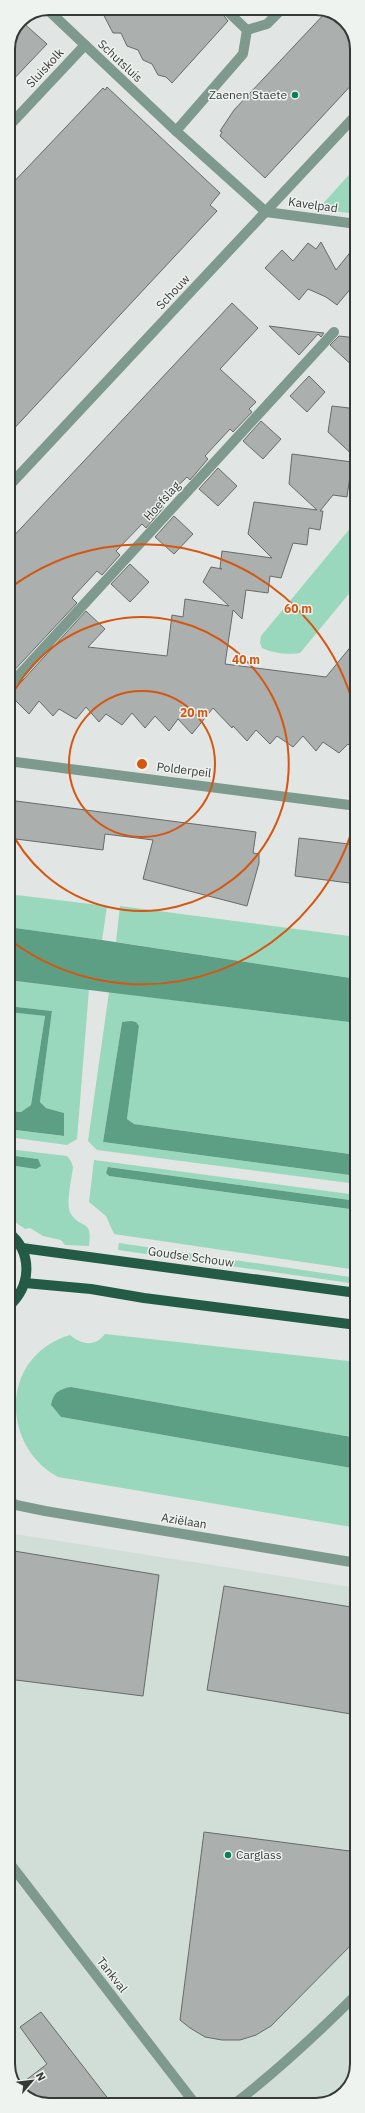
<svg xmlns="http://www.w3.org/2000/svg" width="365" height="2113" font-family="'IBM Plex Sans',sans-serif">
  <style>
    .built { fill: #d1ddd7 }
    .green { fill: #99d8bd }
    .water { fill: #5d9f84 }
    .building { fill: #abafad; stroke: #676b69 }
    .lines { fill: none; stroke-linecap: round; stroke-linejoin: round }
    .minor { stroke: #7e998d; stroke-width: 10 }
    .major { stroke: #245b46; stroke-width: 10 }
    .ring { fill: none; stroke: #d65610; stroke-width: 2 }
    .poi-dot { fill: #097f5d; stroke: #eef3f0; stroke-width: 1.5 }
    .labels { text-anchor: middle; stroke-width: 3; stroke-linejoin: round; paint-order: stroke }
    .street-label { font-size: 12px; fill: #373838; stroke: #eef3f0 }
    .poi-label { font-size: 12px; fill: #373838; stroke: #eef3f0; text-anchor: end }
    .rim { fill: none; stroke: #373838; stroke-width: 2 }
    .centre { fill: #d65610; stroke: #eef3f0; stroke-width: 2 }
    .ring-label { font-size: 12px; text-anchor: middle; font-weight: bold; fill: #d65610; stroke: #eef3f0; stroke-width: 3; stroke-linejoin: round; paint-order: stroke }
  </style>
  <rect width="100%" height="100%" fill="#e1e5e3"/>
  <polygon class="built" points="8,1533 357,1588 357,2065 347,2091 322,2105 43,2105 20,2093 8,2070"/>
  <g class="green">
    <polygon points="357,166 357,214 318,209"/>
    <path d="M357 520V584L300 653C288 655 273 653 262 648L260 643 261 636Z"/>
    <polygon points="8,894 107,906 102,940 8,927"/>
    <polygon points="120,906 357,937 357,979 116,942"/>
    <polygon points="8,980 89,989 77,1139 67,1145 8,1137 8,1129 63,1136 64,1113 46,1108 40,1102 52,1011 8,1006"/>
    <polygon points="109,992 357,1023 357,1155 134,1124 127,1119 139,1026 122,1022 103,1142 357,1176 357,1184 97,1150 88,1141"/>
    <polygon points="8,1012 45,1016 31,1105 21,1112 8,1111"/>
    <path d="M8 1149 67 1156 71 1161 73 1167C72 1177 65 1206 71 1214 81 1230 93 1218 89 1246L65 1245 61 1240 43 1236 30 1228 25 1229 8 1217V1165L36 1169 38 1159 8 1155Z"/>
    <polygon points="94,1160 357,1195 357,1201 109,1167 106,1173 109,1176 357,1210 357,1270 114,1234 106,1216 89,1202"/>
    <polygon points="119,1243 357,1278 357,1284 118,1250"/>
    <path d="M105 1334 357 1362V1438L71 1387 51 1405 61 1417 357 1469V1528L58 1477C0 1445 0 1356 70 1335 82 1345 95 1347 105 1334Z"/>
  </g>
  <g class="water">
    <polygon points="8,927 102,940 357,979 357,1023 8,980"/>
    <polygon points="8,1006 52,1011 40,1102 46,1108 64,1113 64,1136 8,1129 8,1111 21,1112 31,1105 45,1016 8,1012"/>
    <polygon points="131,1021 136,1022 139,1026 127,1119 134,1124 357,1155 357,1176 103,1142 122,1022"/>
    <polygon points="8,1155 38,1159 41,1166 36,1169 8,1165"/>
    <polygon points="108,1167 357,1201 357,1210 109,1176 106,1173"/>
    <path d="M71 1387 357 1438V1469L61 1417 51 1405C53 1393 59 1389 71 1387Z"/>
  </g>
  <g class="building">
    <polygon points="100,8 218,8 228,21 172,83 166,77 158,75 152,64 143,60 138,50 127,46 121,33 113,33"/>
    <polygon points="327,11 345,20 357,43 357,79 265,178 220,136 222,132 220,131 234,110"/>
    <polygon points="20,20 47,44 8,85 8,48"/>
    <polygon points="107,87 220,193 210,205 217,211 8,435 8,188 103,88 105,90"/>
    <polygon points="321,242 336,270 357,244 357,281 337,305 326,297 308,289 299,300 265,268 282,250 293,261 308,243 316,249"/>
    <polygon points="232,303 258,328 220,369 256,402 249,409 252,412 233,432 230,429 205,456 208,459 190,480 187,477 160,503 164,507 146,528 142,524 116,551 120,555 102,575 97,571 72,598 77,603 8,677 8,542"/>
    <polygon points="269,326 315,332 324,333 321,337 318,334 299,355"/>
    <polygon points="339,336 357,338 357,370 330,345"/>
    <polygon points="309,376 325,392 307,412 290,396"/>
    <polygon points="332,406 357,409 357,459 328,432"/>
    <polygon points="261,421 281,439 263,459 243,441"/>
    <polygon points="292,454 352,462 347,497 333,495 320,511 323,511 320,530 309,528 307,545 293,543 281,578 270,576 268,593 246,590 242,619 233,610 225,664 326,677 357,639 357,752 348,744 339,753 323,742 316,751 303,736 293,747 277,736 270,744 256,730 247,741 233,726 232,728 213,708 192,734 178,719 169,731 155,716 145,728 132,713 122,725 106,714 99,722 86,707 76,719 59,709 53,716 39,701 29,714 8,693 13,691 86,611 105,629 88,647 167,656 172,615 183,617 185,599 229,606 203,582 211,567 222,569 220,568 222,551 272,558 248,534 254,502 317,510 289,484"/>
    <polygon points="218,468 237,486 218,506 199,489"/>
    <polygon points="174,516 193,534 174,554 155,537"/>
    <polygon points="130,564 149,582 130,602 111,584"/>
    <polygon points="8,800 256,832 253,853 259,854 259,863 247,906 143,879 153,840 105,834 103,850 8,838"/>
    <polygon points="299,838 357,845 357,884 295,876"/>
    <polygon points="8,1550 159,1575 143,1696 8,1679"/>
    <polygon points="224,1586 357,1608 357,1715 207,1690"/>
    <polygon points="204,1832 357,1852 357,1939 271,2026 256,2035 240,2040 222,2040 205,2037 190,2028 180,2020"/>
    <polygon points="41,2012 113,2105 43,2105 20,2093 17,2087 47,2064 20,2027"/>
  </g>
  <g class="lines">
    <g class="minor">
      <polyline points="224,8 247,30"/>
      <polyline points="47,9 176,131 266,212 357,224"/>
      <polyline points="8,127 85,45"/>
      <polyline points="176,131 243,54 247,30 267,24 283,8"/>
      <polyline points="8,487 357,114"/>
      <polyline points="8,687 334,332"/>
      <polyline points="8,761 357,806"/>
      <polyline points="8,1500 16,1505 45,1511 357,1563"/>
      <polyline points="8,1861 196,2105"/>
      <path d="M233 2105C277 2071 317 2034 357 1994"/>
    </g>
    <g class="major">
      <path d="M8 1232C33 1252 32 1286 8 1307"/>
      <polyline points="22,1248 357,1293"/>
      <polyline points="25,1283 91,1289 144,1298 357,1325"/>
    </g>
  </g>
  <g class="ring">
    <circle cx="142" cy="764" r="73"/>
    <path d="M8 703A147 147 0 1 1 8 825"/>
    <path d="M357 812A220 220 0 0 1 10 940M10 588A220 220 0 0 1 356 715"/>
  </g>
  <g class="poi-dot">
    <circle cx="295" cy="95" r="4"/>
    <circle cx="228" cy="1855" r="4"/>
  </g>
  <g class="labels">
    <g class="street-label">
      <text transform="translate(120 61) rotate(43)" y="4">Schutsluis</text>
      <text transform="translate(45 68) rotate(-47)" y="4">Sluiskolk</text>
      <text transform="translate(313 205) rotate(8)" y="4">Kavelpad</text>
      <text transform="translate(173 292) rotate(-47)" y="4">Schouw</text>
      <text transform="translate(162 501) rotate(-48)" y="4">Hoefslag</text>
      <text transform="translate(184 770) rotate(7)" y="4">Polderpeil</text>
      <text transform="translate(191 1257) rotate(8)" y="4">Goudse Schouw</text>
      <text transform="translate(184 1521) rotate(9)" y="4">Aziëlaan</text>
      <text transform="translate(112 1975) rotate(52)" y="4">Tankval</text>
    </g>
    <g class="poi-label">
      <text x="287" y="99">Zaenen Staete</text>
      <text x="236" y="1859" text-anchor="start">Carglass</text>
    </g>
  </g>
  <path d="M0 0H365V2113H0ZM49 15H316A34 34 0 0 1 350 49V2064A34 34 0 0 1 316 2098H49A34 34 0 0 1 15 2064V49A34 34 0 0 1 49 15Z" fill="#eef3f0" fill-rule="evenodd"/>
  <path class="rim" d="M49 15H316A34 34 0 0 1 350 49V2064A34 34 0 0 1 316 2098H49A34 34 0 0 1 15 2064V49A34 34 0 0 1 49 15Z"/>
  <circle cx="142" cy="764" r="6" class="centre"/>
  <g class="ring-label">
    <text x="298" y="613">60 m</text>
    <text x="246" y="664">40 m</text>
    <text x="194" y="717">20 m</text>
  </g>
  <g transform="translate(32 2081) rotate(62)" stroke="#eef3f0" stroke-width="3" paint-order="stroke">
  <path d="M0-3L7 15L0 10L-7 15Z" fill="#373838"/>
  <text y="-6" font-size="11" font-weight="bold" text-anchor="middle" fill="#373838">N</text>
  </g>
</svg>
